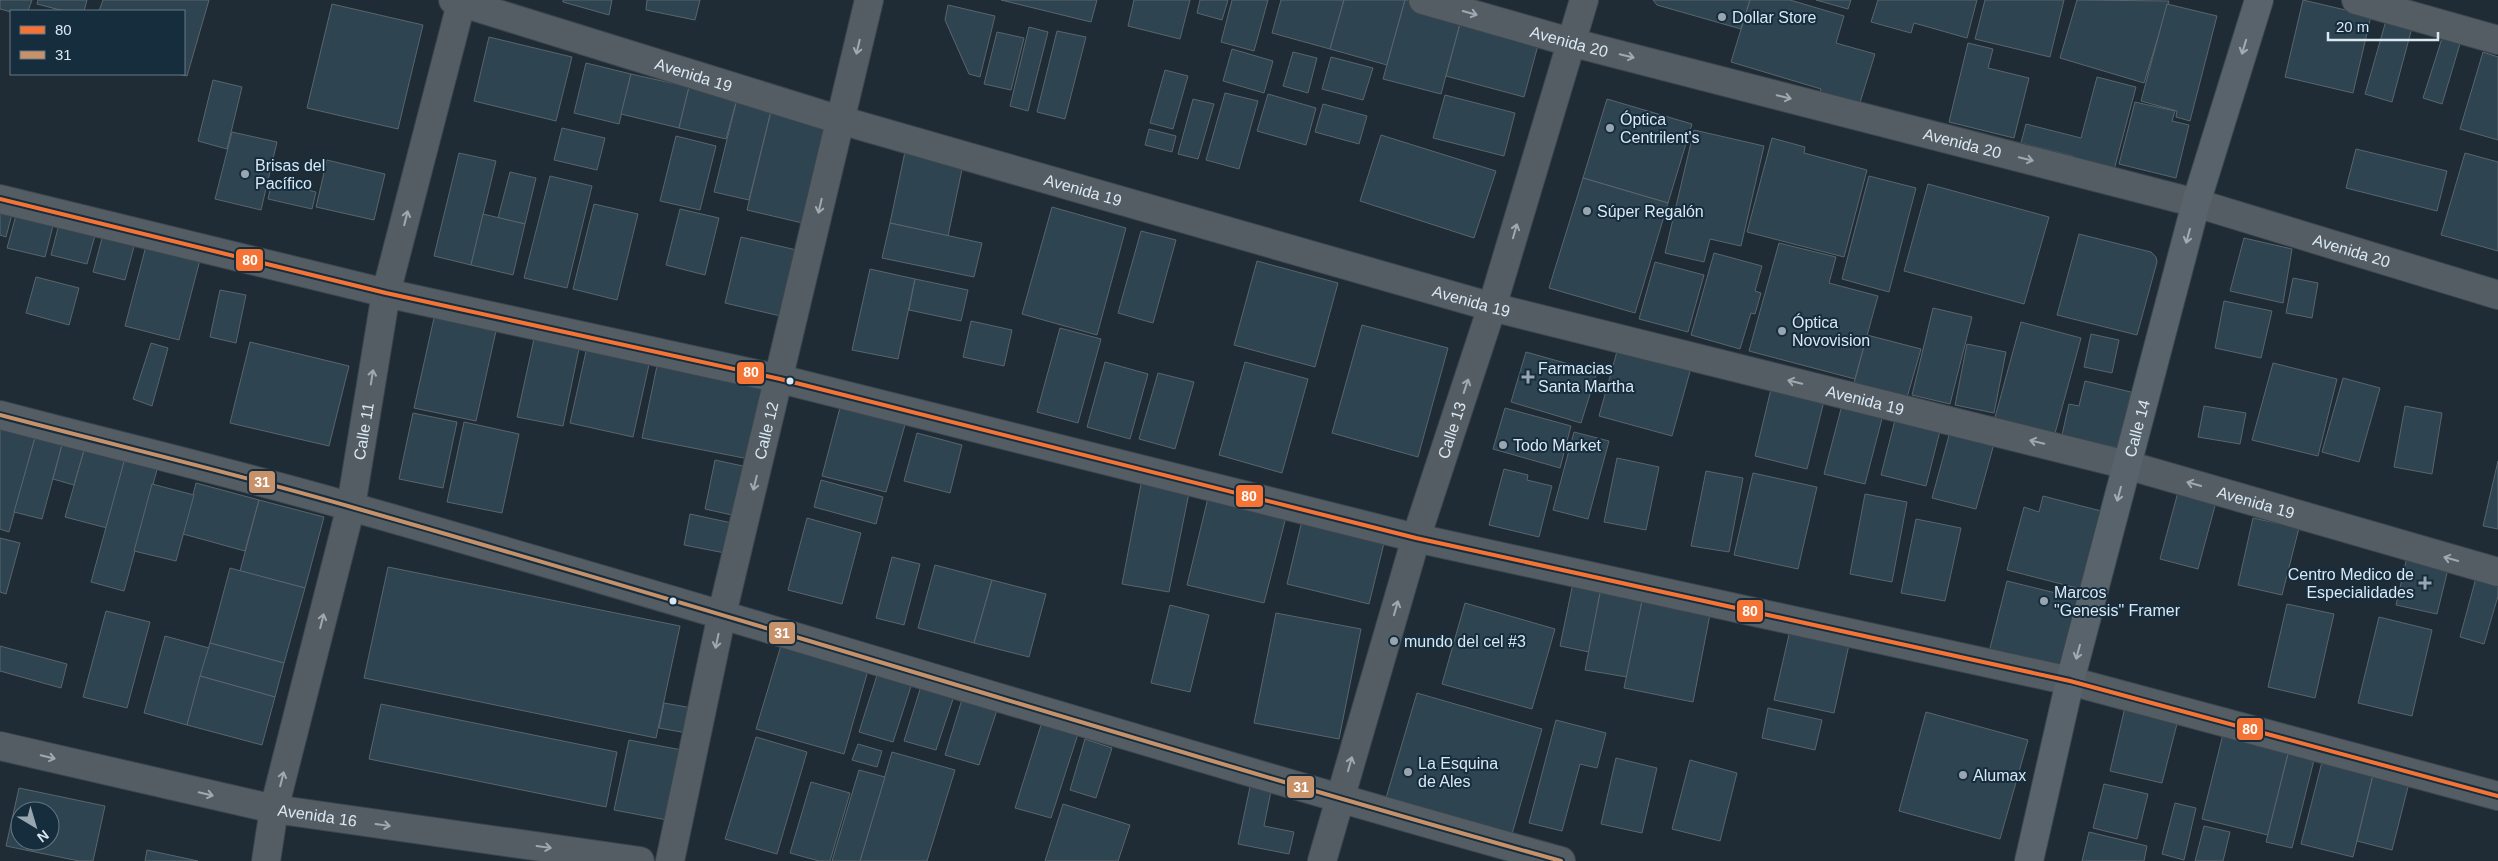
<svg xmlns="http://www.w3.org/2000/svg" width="2498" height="861" font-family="Arial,sans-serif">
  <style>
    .building { fill: #2e4450; stroke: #5a656d; fill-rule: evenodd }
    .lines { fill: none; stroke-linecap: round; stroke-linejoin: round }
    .street-casing { stroke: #3c464f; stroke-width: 30 }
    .secondary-casing { stroke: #3c464f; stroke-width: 30 }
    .street { stroke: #545d64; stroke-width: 28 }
    .secondary { stroke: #58636b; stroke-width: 28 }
    .bus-1-casing { stroke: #162d3e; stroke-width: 8 }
    .bus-2-casing { stroke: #162d3e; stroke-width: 8 }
    .bus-1 { stroke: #f57335; stroke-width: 4 }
    .bus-2 { stroke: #c7916a; stroke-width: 4 }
    .oneway { stroke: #9ea9b3 }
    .oneway2 { stroke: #a0acb6 }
    .poi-dot { fill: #99a6b0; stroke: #162d3e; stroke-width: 2 }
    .bus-dot { fill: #dae8f3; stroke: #162d3e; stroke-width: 2 }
    .labels { text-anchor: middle; stroke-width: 4; stroke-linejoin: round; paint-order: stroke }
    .poi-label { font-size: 16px; fill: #dae8f3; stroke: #162d3e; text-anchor: start }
    .street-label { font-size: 16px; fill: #dae8f3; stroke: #162d3e }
    .line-badge { stroke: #162d3e; stroke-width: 2 }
    .badge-label { font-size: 14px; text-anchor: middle; font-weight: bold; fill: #fff }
  </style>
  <rect width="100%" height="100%" fill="#1f2c35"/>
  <g class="building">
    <polygon points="0,0 32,0 28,11 11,12 0,9"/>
    <polygon points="38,0 87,0 84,11 64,11 37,4"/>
    <polygon points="103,0 209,0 187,76 178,74 184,74 184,11 99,11"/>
    <polygon points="563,0 612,0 609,15 563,2"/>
    <polygon points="647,0 700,0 695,20 646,10"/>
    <polygon points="1001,0 1097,0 1091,22"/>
    <polygon points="1134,0 1190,0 1180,39 1128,26"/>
    <polygon points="1200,0 1228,0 1222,20 1197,13"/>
    <polygon points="1232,0 1268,0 1254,51 1221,42"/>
    <polygon points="1281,0 1344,0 1330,49 1272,33"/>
    <polygon points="1344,0 1405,0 1387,65 1330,49"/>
    <polygon points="1405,0 1414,0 1463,13 1441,94 1383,79"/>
    <polygon points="1653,0 1750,0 1741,29 1657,5"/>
    <polygon points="1750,0 1790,0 1844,16 1836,43 1875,54 1858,109 1818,97 1821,89 1731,62"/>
    <polygon points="1816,0 1851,0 1848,9"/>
    <polygon points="1878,0 1977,0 1967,38 1914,23 1911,33 1871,22"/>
    <polygon points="1985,0 2064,0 2050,57 1975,39"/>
    <polygon points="2077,0 2169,1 2144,83 2060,58"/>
    <polygon points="2303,0 2371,16 2353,93 2285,77"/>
    <polygon points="332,4 423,25 398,129 307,108"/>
    <polygon points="2167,4 2217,16 2190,121 2176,117 2177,111 2141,101"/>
    <polygon points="948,5 995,16 980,77 969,74 945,20"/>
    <polygon points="1463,13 1541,34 1524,97 1446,76"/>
    <polygon points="2387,17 2413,24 2392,102 2365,94"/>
    <polygon points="1029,27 1048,32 1028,111 1010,106"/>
    <polygon points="1057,31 1086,37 1065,119 1037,112"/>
    <polygon points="997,32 1024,38 1011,90 984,84"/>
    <polygon points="2444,32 2462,37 2442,104 2423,98"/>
    <polygon points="489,37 572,57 556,121 474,101"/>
    <polygon points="1968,43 1993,49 1988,68 2029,78 2014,138 1949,122"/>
    <polygon points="1232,49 1273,61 1264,93 1223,81"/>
    <polygon points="1293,52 1317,58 1308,93 1283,86"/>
    <polygon points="2483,52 2498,57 2498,140 2460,129"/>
    <polygon points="1331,57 1373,68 1363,100 1322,89"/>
    <polygon points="586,63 631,74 619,124 574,113"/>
    <polygon points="1165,70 1188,76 1173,129 1150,123"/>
    <polygon points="631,74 689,87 679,128 621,114"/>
    <polygon points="2097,77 2136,87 2114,170 2071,160 2073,156 2021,143 2026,124 2081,138"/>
    <polygon points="213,80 242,87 227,149 198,141"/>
    <polygon points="689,87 737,99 726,139 679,128"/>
    <polygon points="1225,93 1258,101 1239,169 1206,160"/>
    <polygon points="1268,94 1316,108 1306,145 1257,131"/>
    <polygon points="1445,95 1515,113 1504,156 1433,138"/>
    <polygon points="737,99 772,107 749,200 714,192"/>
    <polygon points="1193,99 1214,104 1198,159 1178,154"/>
    <polygon points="1607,99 1692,124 1668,203 1583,178"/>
    <polygon points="2135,102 2175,111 2172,121 2189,125 2176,178 2119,164"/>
    <polygon points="1323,104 1367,116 1359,144 1315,132"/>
    <polygon points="772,107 836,122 811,225 747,210"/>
    <polygon points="562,128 605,138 597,170 554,160"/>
    <polygon points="1149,129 1176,136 1172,152 1145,145"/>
    <polygon points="1694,130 1764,146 1741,246 1710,239 1704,262 1665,253"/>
    <polygon points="232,132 277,142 261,210 215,199"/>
    <polygon points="1381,135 1496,171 1474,238 1360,201"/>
    <polygon points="676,136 716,146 700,210 660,201"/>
    <polygon points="1772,138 1805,147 1804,153 1867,170 1844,257 1747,232"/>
    <polygon points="906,147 964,160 948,236 890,223"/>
    <polygon points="2356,149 2447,171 2437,211 2346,188"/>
    <polygon points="459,153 496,161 471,265 434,256"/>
    <polygon points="2465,153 2498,162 2498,251 2441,235"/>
    <polygon points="327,160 385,174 374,220 316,207"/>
    <polygon points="510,172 536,178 525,224 498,218"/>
    <polygon points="550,176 592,186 567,288 524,278"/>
    <polygon points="1869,176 1916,188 1889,292 1842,279"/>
    <polygon points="1583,178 1668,203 1635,313 1549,288"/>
    <polygon points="272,181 316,192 312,209 268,199"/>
    <polygon points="1928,184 2049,217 2024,304 1904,271"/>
    <polygon points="594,204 638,214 617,300 573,289"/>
    <polygon points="1052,207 1126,228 1097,335 1022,314"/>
    <polygon points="18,208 55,218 45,257 7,248"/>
    <polygon points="680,209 719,218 705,275 666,265"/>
    <polygon points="0,211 12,214 6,237 0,235"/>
    <polygon points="483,214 525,224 513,275 471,265"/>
    <polygon points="890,223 982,243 974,277 882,258"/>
    <polygon points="59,224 96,232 87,264 51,255"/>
    <polygon points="104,231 136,239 125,280 93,272"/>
    <polygon points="1141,231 1176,240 1153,323 1118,313"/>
    <polygon points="2079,234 2151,252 2156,257 2157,262 2137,335 2057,315"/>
    <polygon points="741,237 805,252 789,318 725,303"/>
    <polygon points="2244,238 2292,249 2283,303 2230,291"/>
    <polygon points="147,242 201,256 179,340 125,326"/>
    <polygon points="1779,243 1836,257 1829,283 1878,296 1855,379 1749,351"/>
    <polygon points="1714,253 1762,266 1755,291 1761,293 1755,314 1751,313 1740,349 1691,335"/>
    <polygon points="1257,261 1338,283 1315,367 1234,345"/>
    <polygon points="1655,262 1704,275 1688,332 1639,319"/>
    <polygon points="870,269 915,279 898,359 852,350"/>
    <polygon points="36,277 79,288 69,325 26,313"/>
    <polygon points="2293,278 2318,283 2312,318 2286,313"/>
    <polygon points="915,279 968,290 961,321 909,310"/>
    <polygon points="220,290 246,295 236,343 210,337"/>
    <polygon points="2224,301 2272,311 2261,358 2215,348"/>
    <polygon points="1933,308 1972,317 1950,404 1912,395"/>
    <polygon points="436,309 498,322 476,421 414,408"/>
    <polygon points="971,321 1012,330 1004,366 963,357"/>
    <polygon points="2021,322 2081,338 2054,437 1994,421"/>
    <polygon points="1362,325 1448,348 1418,457 1332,433"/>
    <polygon points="1060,328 1101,339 1078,423 1037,412"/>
    <polygon points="535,334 580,344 563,426 517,417"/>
    <polygon points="2091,334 2119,340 2112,373 2084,367"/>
    <polygon points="1867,335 1921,349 1906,401 1853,387"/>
    <polygon points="1621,337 1694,357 1672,436 1599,416"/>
    <polygon points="250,342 349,366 329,446 230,423"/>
    <polygon points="151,343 168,348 152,406 133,399"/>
    <polygon points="1967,344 2006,352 1994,413 1955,405"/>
    <polygon points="587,347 650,360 633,437 570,423"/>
    <polygon points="1526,352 1597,372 1581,423 1511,402"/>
    <polygon points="658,361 770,384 754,460 642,438"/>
    <polygon points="1105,362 1148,374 1130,439 1087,427"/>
    <polygon points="1245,362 1308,379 1282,473 1219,455"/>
    <polygon points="2273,363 2337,379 2318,456 2252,440"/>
    <polygon points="1158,373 1194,382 1175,449 1139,439"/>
    <polygon points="2343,378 2380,388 2359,462 2322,452"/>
    <polygon points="2085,381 2131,392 2118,448 2062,435 2069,404 2079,406"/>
    <polygon points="1771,389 1824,401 1807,469 1755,456"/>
    <polygon points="1843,401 1884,411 1865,484 1824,474"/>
    <polygon points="841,404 906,421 886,492 822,476"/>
    <polygon points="2204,406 2246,413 2240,444 2198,437"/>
    <polygon points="2405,406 2442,413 2432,474 2394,467"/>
    <polygon points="1505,408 1571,426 1560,468 1493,449"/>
    <polygon points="413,413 457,422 443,488 399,479"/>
    <polygon points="1896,416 1941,427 1926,486 1881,475"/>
    <polygon points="464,422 519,434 502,513 447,502"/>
    <polygon points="0,425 36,434 9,532 0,529"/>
    <polygon points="1951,428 1995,440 1976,509 1932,498"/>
    <polygon points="1574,432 1609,441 1588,519 1553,510"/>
    <polygon points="917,433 962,445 950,493 904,481"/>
    <polygon points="36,434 63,441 42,519 14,512"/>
    <polygon points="63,441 85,447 74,485 53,479"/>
    <polygon points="85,447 125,458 107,528 65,517"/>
    <polygon points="125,458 158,466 124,591 91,582"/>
    <polygon points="1617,458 1659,467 1646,530 1604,522"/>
    <polygon points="715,460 752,468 741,517 705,509"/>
    <polygon points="2498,461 2498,529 2483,526"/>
    <polygon points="1504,469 1528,475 1527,480 1552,486 1539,537 1489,525"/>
    <polygon points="1706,471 1743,478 1729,552 1691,546"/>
    <polygon points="1753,473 1817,487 1798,569 1734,555"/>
    <polygon points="1142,479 1190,488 1169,592 1122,584"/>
    <polygon points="821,480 883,497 876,524 814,507"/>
    <polygon points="196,483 259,500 245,551 183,534"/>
    <polygon points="152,484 194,495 176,561 134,551"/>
    <polygon points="2178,492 2216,502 2198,569 2160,559"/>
    <polygon points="1865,494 1907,502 1892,582 1850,574"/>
    <polygon points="2043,496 2101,511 2081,589 2007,570 2024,507 2039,512"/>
    <polygon points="1208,498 1286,517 1264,603 1187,585"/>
    <polygon points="259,500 324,517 305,588 240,571"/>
    <polygon points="1304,512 1387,531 1369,604 1287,584"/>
    <polygon points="690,514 732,523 725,553 684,545"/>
    <polygon points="807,518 861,533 842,604 788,590"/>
    <polygon points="2253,518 2299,528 2282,595 2238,585"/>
    <polygon points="1916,519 1961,528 1945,601 1901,593"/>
    <polygon points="0,538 20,543 6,594 0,592"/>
    <polygon points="2409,548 2451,557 2437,614 2396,605"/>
    <polygon points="892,557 920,564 904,625 876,618"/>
    <polygon points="935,565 992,580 974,643 918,628"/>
    <polygon points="388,567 680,626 656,738 364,678"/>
    <polygon points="230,568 305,588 284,663 210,643"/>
    <polygon points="2477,574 2498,579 2498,596 2484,644 2460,637"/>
    <polygon points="992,580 1046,594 1029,657 974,643"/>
    <polygon points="2007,581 2080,599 2062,671 1989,652"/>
    <polygon points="1573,583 1601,588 1589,652 1560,646"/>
    <polygon points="1601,588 1643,596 1627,677 1585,670"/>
    <polygon points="1643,596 1711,609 1693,702 1624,688"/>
    <polygon points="1465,603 1555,629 1532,709 1442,684"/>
    <polygon points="2287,604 2334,614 2315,698 2268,687"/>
    <polygon points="1170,605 1209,615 1190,692 1151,683"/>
    <polygon points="106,611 150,622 127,708 83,697"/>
    <polygon points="1276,613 1361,629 1339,739 1254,723"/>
    <polygon points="2379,617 2432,630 2412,716 2358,703"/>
    <polygon points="1791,626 1850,640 1834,713 1774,700"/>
    <polygon points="165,636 209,648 187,725 144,713"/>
    <polygon points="782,642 869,667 844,754 756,729"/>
    <polygon points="210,643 284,663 275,697 200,676"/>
    <polygon points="0,646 67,664 61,688 0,671"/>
    <polygon points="879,669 913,680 893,742 859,732"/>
    <polygon points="200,676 275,697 262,745 187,725"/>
    <polygon points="922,683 955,693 936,750 904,741"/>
    <polygon points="1417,693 1542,729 1512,834 1386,798"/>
    <polygon points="963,696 998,707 979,765 945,755"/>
    <polygon points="664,703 692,708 687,733 659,728"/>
    <polygon points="2126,703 2179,716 2162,783 2110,771"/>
    <polygon points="381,704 617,752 606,807 369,759"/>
    <polygon points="1768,708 1822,720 1815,750 1762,738"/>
    <polygon points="1926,712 2028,740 2000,839 1899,811"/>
    <polygon points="1556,720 1606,733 1597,768 1580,764 1562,831 1529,823"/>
    <polygon points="1042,722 1078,734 1051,818 1015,808"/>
    <polygon points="2224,730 2290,746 2268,835 2202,819"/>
    <polygon points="756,737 807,752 777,854 725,839"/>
    <polygon points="1085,739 1112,748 1096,798 1070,790"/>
    <polygon points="629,740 682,750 667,820 614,810"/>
    <polygon points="858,744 882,751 877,767 852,760"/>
    <polygon points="2290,746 2316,752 2292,848 2266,842"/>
    <polygon points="892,752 955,770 927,861 860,861"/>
    <polygon points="1616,758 1657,768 1642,833 1601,824"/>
    <polygon points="2323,758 2374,771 2353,857 2301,844"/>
    <polygon points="1690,760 1737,773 1720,841 1672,829"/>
    <polygon points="859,770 885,777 860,861 832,861"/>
    <polygon points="2374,771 2410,779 2392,850 2357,841"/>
    <polygon points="811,782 850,793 830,861 819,861 790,853"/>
    <polygon points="2104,784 2148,794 2137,839 2093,828"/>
    <polygon points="1250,787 1271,791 1264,826 1294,832 1289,854 1238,844"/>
    <path d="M19 788 105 806 93 861H79L6 846ZM20 811H50V841H20Z"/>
    <polygon points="2175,803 2196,808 2184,860 2162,854"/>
    <polygon points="1063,804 1130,825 1118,861 1045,861"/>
    <polygon points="2204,826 2230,832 2223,861 2195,861"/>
    <polygon points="2089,832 2147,846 2144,861 2082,861"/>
    <polygon points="147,850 198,861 145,861"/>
  </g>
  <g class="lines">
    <defs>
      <g id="street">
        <path id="s1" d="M453 0 840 120 1492 307 2127 465 2498 572"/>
        <path id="s2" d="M1423 0 1570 42 2196 203 2498 295"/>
        <polyline points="2356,0 2498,40"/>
        <polyline points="0,199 386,293 780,379 1416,538 2070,681 2498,796"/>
        <path d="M0 415C118 446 238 474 355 508 758 622 1157 749 1561 861"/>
        <path id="s3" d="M0 746 274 809 640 861"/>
        <path id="s4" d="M266 861 274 809 351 506 386 293 462 0"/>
        <path id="s5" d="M670 861 722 614 869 0"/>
        <path id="s6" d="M1322 861 1416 538 1492 307 1584 0"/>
      </g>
      <g id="secondary">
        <path id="s7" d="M2029 861 2070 681 2127 465 2196 203 2259 0"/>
      </g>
    </defs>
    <use href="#street" class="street-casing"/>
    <use href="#secondary" class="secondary-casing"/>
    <use href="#street" class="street"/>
    <use href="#secondary" class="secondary"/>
    <defs>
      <polyline id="bus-1" points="0,199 386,293 780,379 1416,538 2070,681 2498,796"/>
      <path id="bus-2" d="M0 415C118 446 238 474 355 508 758 622 1157 749 1561 861"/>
    </defs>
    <use href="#bus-1" class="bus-1-casing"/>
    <use href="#bus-2" class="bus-2-casing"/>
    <use href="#bus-1" class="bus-1"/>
    <use href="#bus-2" class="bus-2"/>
  </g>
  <defs><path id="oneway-shaft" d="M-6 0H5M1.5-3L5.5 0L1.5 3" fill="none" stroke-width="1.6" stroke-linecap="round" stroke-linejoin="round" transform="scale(1.25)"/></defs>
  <g class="oneway">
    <use href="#oneway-shaft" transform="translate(1470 13) rotate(16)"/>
    <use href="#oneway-shaft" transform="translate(858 47) rotate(103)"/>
    <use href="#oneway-shaft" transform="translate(1627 56) rotate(14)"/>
    <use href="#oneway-shaft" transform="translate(1784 97) rotate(14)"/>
    <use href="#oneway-shaft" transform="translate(2026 159) rotate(14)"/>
    <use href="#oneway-shaft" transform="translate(820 206) rotate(103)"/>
    <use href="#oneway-shaft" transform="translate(406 218) rotate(-76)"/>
    <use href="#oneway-shaft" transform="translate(1515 231) rotate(-74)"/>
    <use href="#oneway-shaft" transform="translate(372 377) rotate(-81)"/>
    <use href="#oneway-shaft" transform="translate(1795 382) rotate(-166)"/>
    <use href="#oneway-shaft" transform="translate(1466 386) rotate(-72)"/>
    <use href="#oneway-shaft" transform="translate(2037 442) rotate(-166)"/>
    <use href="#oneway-shaft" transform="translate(755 483) rotate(104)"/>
    <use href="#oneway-shaft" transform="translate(2194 484) rotate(-164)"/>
    <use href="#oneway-shaft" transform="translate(2451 559) rotate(-164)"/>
    <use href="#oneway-shaft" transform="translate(1396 608) rotate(-74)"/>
    <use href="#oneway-shaft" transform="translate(322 621) rotate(-76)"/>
    <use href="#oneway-shaft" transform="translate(717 641) rotate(102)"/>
    <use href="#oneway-shaft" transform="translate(48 757) rotate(13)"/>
    <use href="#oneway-shaft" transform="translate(1350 764) rotate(-74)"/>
    <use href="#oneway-shaft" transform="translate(282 779) rotate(-76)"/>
    <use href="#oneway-shaft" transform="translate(206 794) rotate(13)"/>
    <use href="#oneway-shaft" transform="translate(383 825) rotate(8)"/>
    <use href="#oneway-shaft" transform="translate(544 847) rotate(8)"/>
  </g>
  <g class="oneway2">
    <use href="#oneway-shaft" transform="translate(2244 47) rotate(107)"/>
    <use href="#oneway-shaft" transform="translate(2188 236) rotate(105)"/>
    <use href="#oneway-shaft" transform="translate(2119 494) rotate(105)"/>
    <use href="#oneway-shaft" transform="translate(2078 652) rotate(105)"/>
  </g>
  <g class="poi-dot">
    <circle cx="1722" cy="17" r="5"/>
    <circle cx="1610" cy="128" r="5"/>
    <circle cx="245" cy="174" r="5"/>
    <circle cx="1587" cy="211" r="5"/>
    <circle cx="1782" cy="331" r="5"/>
    <path d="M1525.5 369.5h5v5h5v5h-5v5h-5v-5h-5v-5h5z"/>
    <circle cx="1503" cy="445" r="5"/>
    <path d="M2422.5 575.5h5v5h5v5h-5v5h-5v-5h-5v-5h5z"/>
    <circle cx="2044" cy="601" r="5"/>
    <circle cx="1394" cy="641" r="5"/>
    <circle cx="1408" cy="772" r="5"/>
    <circle cx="1963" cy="775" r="5"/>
  </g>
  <g class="bus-dot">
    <circle cx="790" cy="381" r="4.5"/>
    <circle cx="673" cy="601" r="4.5"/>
  </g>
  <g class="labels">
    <g class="poi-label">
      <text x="1732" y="23">Dollar Store</text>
      <text x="1620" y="125">Óptica<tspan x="1620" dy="18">Centrilent's</tspan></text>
      <text x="255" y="171">Brisas del<tspan x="255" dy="18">Pacífico</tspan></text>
      <text x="1597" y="217">Súper Regalón</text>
      <text x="1792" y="328">Óptica<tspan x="1792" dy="18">Novovision</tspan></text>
      <text x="1538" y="374">Farmacias<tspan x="1538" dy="18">Santa Martha</tspan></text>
      <text x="1513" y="451">Todo Market</text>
      <text x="2414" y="580" text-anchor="end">Centro Medico de<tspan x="2414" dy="18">Especialidades</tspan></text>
      <text x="2054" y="598">Marcos<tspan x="2054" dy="18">"Genesis" Framer</tspan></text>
      <text x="1404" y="647">mundo del cel #3</text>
      <text x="1418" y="769">La Esquina<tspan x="1418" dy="18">de Ales</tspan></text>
      <text x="1973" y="781">Alumax</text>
    </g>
    <g class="street-label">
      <text dy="6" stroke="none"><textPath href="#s2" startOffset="152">Avenida 20</textPath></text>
      <text dy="6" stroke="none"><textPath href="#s1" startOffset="252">Avenida 19</textPath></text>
      <text dy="6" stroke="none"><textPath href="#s2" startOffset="558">Avenida 20</textPath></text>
      <text dy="6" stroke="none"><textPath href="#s1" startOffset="658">Avenida 19</textPath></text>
      <text dy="6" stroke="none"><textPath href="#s2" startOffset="962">Avenida 20</textPath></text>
      <text dy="6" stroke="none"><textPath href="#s1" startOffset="1062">Avenida 19</textPath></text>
      <text dy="6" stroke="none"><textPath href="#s1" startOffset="1468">Avenida 19</textPath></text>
      <text dy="6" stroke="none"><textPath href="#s7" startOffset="446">Calle 14</textPath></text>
      <text dy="6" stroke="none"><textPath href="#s4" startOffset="441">Calle 11</textPath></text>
      <text dy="6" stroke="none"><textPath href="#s5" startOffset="441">Calle 12</textPath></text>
      <text dy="6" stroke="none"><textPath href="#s6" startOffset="450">Calle 13</textPath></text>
      <text dy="6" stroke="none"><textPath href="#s1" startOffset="1872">Avenida 19</textPath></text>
      <text dy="6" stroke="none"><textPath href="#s3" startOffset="325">Avenida 16</textPath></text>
    </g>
  </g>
  <g class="line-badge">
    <rect x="235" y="248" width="29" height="24" rx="5" fill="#f57335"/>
    <rect x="736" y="361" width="29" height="24" rx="5" fill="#f57335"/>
    <rect x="248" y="470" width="28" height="24" rx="5" fill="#c7916a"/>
    <rect x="1235" y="484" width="29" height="24" rx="5" fill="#f57335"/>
    <rect x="1736" y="599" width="28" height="24" rx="5" fill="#f57335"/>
    <rect x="768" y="621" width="28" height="24" rx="5" fill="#c7916a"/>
    <rect x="2236" y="717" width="28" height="24" rx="5" fill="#f57335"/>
    <rect x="1286" y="775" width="29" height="24" rx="5" fill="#c7916a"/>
  </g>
  <g class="badge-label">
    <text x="250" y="265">80</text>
    <text x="751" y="377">80</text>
    <text x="262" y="487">31</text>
    <text x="1249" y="501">80</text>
    <text x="1750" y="616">80</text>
    <text x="782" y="638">31</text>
    <text x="2250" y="734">80</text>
    <text x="1301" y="792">31</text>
  </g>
  <rect x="10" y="10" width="175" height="65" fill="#162d3e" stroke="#647886"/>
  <rect x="20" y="26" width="25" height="8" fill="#f57335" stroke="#647886"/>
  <text x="55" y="35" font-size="15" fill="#dae8f3">80</text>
  <rect x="20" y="51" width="25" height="8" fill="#c7916a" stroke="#647886"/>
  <text x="55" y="60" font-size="15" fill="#dae8f3">31</text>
  <g transform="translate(35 826) rotate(142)"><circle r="24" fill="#162d3e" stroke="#647886"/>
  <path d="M0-4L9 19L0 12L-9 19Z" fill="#99a6b0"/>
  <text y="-8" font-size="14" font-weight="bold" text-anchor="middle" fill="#dae8f3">N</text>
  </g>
  <path d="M2328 32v8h110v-8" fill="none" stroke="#dae8f3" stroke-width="2.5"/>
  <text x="2336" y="32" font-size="15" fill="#dae8f3" stroke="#162d3e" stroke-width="4" paint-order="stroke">20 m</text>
</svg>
